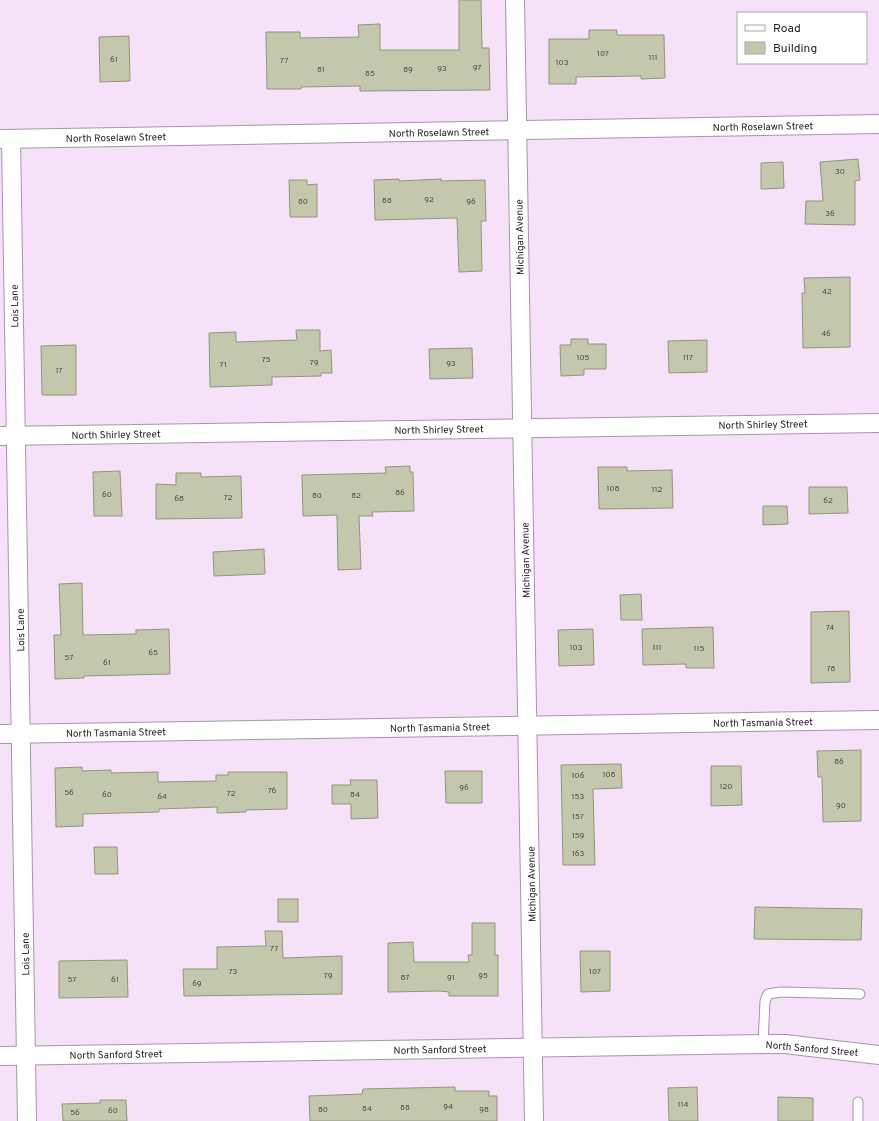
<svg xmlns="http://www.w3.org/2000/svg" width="879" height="1121" font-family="Overpass,sans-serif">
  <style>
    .building { fill: #c3c8ad; stroke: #92967d }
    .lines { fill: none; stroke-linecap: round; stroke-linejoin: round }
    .service-casing { stroke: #a795aa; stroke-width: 11 }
    .minor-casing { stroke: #a795aa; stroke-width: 20 }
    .service { stroke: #fff; stroke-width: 9 }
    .minor { stroke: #fff; stroke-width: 18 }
    .labels { text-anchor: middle; stroke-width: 4; stroke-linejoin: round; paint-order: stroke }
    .number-label { font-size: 8px; fill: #4f4b4a }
    .street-label { font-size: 10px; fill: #282129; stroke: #fff }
  </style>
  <rect width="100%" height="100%" fill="#f5e2f9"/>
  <g class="building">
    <polygon points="459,0 481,0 482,48 489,48 490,90 360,91 360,86 301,87 301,89 267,89 266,32 300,32 300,38 359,37 358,25 380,24 380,50 459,50"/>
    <polygon points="589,30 617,30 617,35 664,35 665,78 641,79 641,76 576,77 576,84 549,84 549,39 589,39"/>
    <polygon points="129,36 130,81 100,82 99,37"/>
    <polygon points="858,159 860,180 855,181 855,225 805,224 806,201 823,201 820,162"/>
    <polygon points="783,162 784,188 761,189 761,163"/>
    <polygon points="399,179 399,181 441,179 441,181 485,180 486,221 481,221 482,271 459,272 457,218 375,220 374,180"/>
    <polygon points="289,180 307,180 307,185 317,184 317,217 290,217"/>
    <polygon points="850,277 850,347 803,348 802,293 805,293 804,278"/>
    <polygon points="296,330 320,330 320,351 331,350 332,373 321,373 321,376 272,377 272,385 210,387 209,333 236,332 236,342 297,340"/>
    <polygon points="571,339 588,339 588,344 606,344 606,369 584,369 584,375 561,376 560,345 571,345"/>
    <polygon points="707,340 707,372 669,373 668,341"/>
    <polygon points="76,345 76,395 42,395 41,346"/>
    <polygon points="472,348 473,378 430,379 429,349"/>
    <polygon points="410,466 410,472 413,472 414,511 372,512 373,516 359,516 361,569 338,570 337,515 303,516 302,475 386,473 385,467"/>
    <polygon points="598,467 627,467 627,471 672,470 673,508 599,509"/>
    <polygon points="120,471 122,516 94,516 93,472"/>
    <polygon points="176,473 201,473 201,477 241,476 242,518 156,519 156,484 176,485"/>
    <polygon points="809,487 847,487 848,513 809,514"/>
    <polygon points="763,506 787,506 788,524 763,525"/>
    <polygon points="264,549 265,574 214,576 213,552"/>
    <polygon points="82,583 83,635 136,634 136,630 169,629 170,674 84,676 84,678 55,679 54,635 61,635 59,584"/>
    <polygon points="641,594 642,620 621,620 620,595"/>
    <polygon points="849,611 850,682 811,683 811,612"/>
    <polygon points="713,627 714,668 686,668 686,664 643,665 642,629"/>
    <polygon points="593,629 594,665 559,666 558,630"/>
    <polygon points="861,750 861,821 823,822 822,777 818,777 817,751"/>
    <polygon points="621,764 622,788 593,789 595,865 563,865 561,765"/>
    <polygon points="711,766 741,766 742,805 711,806"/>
    <polygon points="82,767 82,771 111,770 111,773 158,772 158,782 216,781 216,775 228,775 228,772 287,772 287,809 246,810 246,812 217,813 217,807 159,809 159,812 83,814 83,826 56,827 55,768"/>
    <polygon points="445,771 482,771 482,803 446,803"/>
    <polygon points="350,780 377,780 378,818 351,819 351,804 332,804 332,785 351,785"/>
    <polygon points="94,847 117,847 118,874 95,874"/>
    <rect x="278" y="899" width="20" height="23"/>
    <polygon points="755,907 862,909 861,940 754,939"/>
    <polygon points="472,923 495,923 495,955 498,955 498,996 449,996 449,992 440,991 388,992 388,943 413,942 414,962 469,962 468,955 472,955"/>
    <polygon points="265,931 282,931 283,958 342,956 342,994 184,996 183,969 217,969 217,947 266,946"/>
    <polygon points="580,951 610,951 610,991 581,992"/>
    <polygon points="127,960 128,997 59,998 59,961"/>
    <polygon points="455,1087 455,1091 489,1091 489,1096 497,1096 497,1121 310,1121 309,1096 362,1094 363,1089"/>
    <polygon points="697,1087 698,1121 669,1121 668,1088"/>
    <polygon points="778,1097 813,1098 813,1121 778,1121"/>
    <polygon points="100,1100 126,1100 127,1121 63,1121 62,1104 100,1103"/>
  </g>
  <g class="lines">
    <defs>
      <g id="service">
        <polyline points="763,1044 765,1001 768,994 781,992 860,994"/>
        <polyline points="858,1121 858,1102"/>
      </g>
      <g id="minor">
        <polyline points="515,0 534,1121"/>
        <polyline points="0,139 879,124"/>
        <polyline points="11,139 27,1121"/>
        <polyline points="0,436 879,423"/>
        <polyline points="0,734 879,720"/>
        <polyline points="0,1056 763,1044 785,1044 879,1055"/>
      </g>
    </defs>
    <use href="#service" class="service-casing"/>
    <use href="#minor" class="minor-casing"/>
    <use href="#service" class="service"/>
    <use href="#minor" class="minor"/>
  </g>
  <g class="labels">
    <g class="number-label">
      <text x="603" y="56">107</text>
      <text x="653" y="60">111</text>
      <text x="114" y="62">61</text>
      <text x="284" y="63">77</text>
      <text x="562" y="65">103</text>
      <text x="477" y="70">97</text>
      <text x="442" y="71">93</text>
      <text x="321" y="72">81</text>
      <text x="408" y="72">89</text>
      <text x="370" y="76">85</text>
      <text x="840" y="174">30</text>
      <text x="429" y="202">92</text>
      <text x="387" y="203">88</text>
      <text x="303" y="204">80</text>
      <text x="471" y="204">96</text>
      <text x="830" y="216">36</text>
      <text x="827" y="294">42</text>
      <text x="826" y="336">46</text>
      <text x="583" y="360">105</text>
      <text x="688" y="360">117</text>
      <text x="266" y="362">75</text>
      <text x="314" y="365">79</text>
      <text x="451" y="366">93</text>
      <text x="223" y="367">71</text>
      <text x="59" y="373">17</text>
      <text x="613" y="491">108</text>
      <text x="657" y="492">112</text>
      <text x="400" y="495">86</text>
      <text x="107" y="497">60</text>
      <text x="317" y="498">80</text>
      <text x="356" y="498">82</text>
      <text x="228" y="500">72</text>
      <text x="179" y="501">68</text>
      <text x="828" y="503">62</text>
      <text x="830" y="630">74</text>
      <text x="576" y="650">103</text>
      <text x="657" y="650">111</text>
      <text x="699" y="651">115</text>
      <text x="153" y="655">65</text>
      <text x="69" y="660">57</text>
      <text x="107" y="665">61</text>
      <text x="831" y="671">78</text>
      <text x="839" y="764">86</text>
      <text x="609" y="777">108</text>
      <text x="578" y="778">106</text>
      <text x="726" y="789">120</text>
      <text x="464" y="790">96</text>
      <text x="272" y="793">76</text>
      <text x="69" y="795">56</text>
      <text x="231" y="796">72</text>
      <text x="107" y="797">60</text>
      <text x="355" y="797">84</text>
      <text x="162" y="799">64</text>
      <text x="578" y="799">153</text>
      <text x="841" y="808">90</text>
      <text x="578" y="819">157</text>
      <text x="578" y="838">159</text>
      <text x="578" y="856">163</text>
      <text x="274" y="951">77</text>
      <text x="233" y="974">73</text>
      <text x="595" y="974">107</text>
      <text x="328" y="978">79</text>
      <text x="483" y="978">95</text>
      <text x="405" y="980">87</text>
      <text x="451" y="980">91</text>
      <text x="72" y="982">57</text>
      <text x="115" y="982">61</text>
      <text x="197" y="986">69</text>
      <text x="683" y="1107">114</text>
      <text x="448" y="1109">94</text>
      <text x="405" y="1110">88</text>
      <text x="367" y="1111">84</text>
      <text x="323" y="1112">80</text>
      <text x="484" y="1112">98</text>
      <text x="113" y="1113">60</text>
      <text x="75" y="1115">56</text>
    </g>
    <g class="street-label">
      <text transform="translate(763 126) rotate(-1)" y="4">North Roselawn Street</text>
      <text transform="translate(439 132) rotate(-1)" y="4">North Roselawn Street</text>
      <text transform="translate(116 137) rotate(-1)" y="4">North Roselawn Street</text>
      <text transform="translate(519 237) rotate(-91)" y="4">Michigan Avenue</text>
      <text transform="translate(14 306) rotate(-91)" y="4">Lois Lane</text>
      <text transform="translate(763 424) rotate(-1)" y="4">North Shirley Street</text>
      <text transform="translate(439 429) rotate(-1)" y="4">North Shirley Street</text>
      <text transform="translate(116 434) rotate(-1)" y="4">North Shirley Street</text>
      <text transform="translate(525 560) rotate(-91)" y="4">Michigan Avenue</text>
      <text transform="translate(20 630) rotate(-91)" y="4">Lois Lane</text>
      <text transform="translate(763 722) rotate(-1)" y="4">North Tasmania Street</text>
      <text transform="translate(440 727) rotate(-1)" y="4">North Tasmania Street</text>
      <text transform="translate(116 732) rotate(-1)" y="4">North Tasmania Street</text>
      <text transform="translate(531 884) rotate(-91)" y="4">Michigan Avenue</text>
      <text transform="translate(25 954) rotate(-91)" y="4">Lois Lane</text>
      <text transform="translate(812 1048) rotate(5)" y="4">North Sanford Street</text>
      <text transform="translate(440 1049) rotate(-1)" y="4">North Sanford Street</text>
      <text transform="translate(116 1054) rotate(-1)" y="4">North Sanford Street</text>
    </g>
  </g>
  <rect x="737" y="12" width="130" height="52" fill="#ffffff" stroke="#a9a6a9"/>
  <rect x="745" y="25" width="20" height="6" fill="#ffffff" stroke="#a9a6a9"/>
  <text x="773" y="32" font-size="12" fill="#282129">Road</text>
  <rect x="745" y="42" width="20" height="12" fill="#c3c8ad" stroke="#a9a6a9"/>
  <text x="773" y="52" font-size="12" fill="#282129">Building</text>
</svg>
